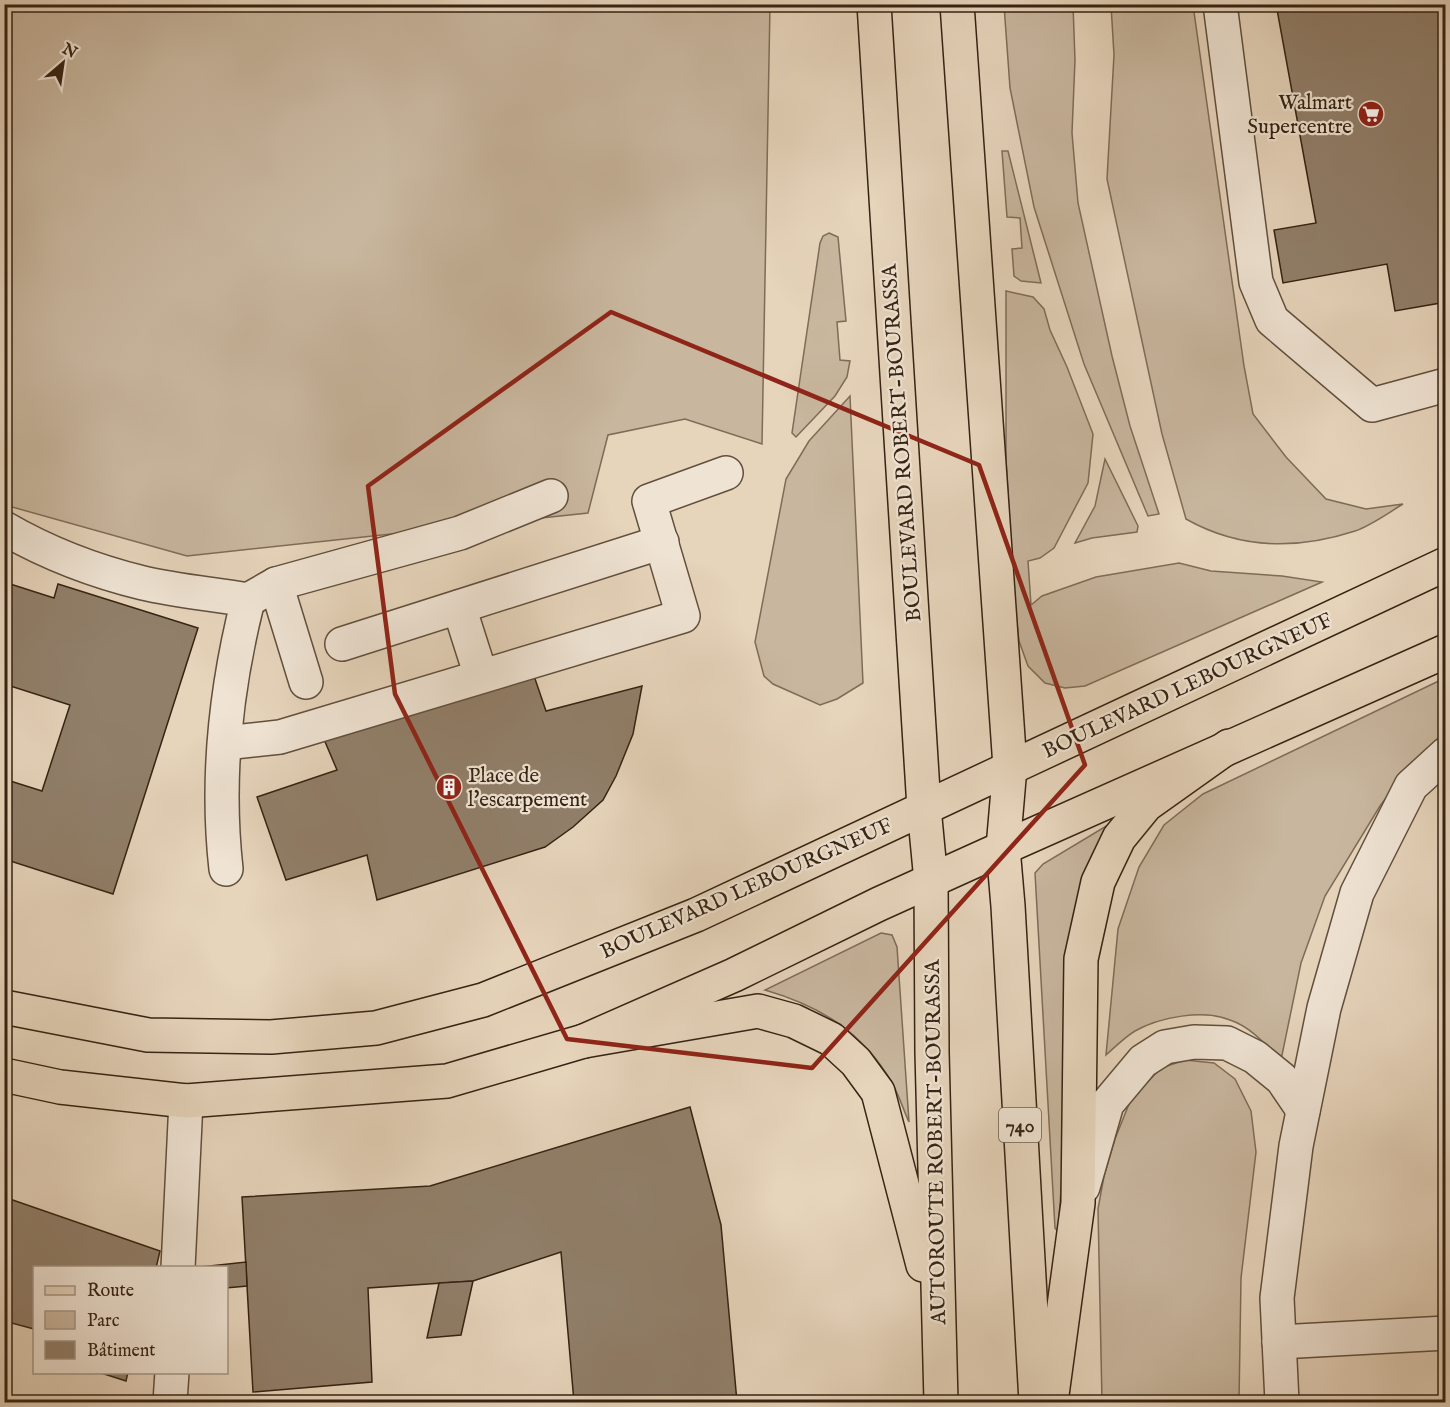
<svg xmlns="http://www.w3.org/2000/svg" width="1450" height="1407" font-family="'IM FELL English',serif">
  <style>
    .green { fill: #c8b69e; stroke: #7e6c58; stroke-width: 1.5 }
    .building { fill: #917f6a; stroke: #352313; stroke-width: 1.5 }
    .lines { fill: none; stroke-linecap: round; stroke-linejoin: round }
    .minor-casing { stroke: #614f3d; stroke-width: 36 }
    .major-casing { stroke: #352313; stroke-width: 36 }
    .highway-casing { stroke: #352313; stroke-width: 36 }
    .minor { stroke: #efe3d3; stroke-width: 33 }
    .major { stroke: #e6d4bb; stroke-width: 33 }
    .highway { stroke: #e6d4bb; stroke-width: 33 }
    .marked { fill: none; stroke: #8f2418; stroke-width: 4.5; stroke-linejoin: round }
    .labels { text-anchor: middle; stroke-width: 4.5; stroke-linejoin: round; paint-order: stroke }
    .shield { fill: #efe3d3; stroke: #6d5d4d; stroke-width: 1.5 }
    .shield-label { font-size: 20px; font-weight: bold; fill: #352313 }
    .poi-label { font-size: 21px; fill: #352313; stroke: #efe3d3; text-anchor: end }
    .street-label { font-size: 21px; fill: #352313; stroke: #efe3d3 }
  </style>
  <rect width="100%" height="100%" fill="#e6d4bb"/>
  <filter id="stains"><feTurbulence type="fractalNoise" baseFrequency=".00333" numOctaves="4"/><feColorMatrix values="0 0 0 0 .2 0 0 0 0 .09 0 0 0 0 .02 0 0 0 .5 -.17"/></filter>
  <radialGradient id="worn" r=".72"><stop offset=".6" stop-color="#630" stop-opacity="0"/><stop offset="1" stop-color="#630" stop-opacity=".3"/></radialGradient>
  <g class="green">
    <polygon points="4,5 770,5 762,444 685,419 608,435 588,513 187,556 5,505"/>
    <polygon points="1004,5 1073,5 1075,60 1072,133 1078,203 1112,356 1130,426 1159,514 1148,516 1084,364 1034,207 1010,88"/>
    <path d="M1111 5H1193L1244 366 1253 414 1286 457 1326 499 1366 509 1403 504C1388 513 1372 525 1355 531 1297 550 1239 549 1186 519L1162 434 1107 179 1114 55Z"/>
    <polygon points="1002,151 1008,151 1041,283 1021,281 1014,276 1012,249 1022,248 1020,218 1007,217"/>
    <polygon points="829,233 838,237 846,321 837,322 840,360 850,361 847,377 835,396 796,437 792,433 820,243 823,236"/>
    <polygon points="1006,291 1033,297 1044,309 1050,330 1067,367 1093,434 1088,483 1054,548 1040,558 1028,561 1031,605 1042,596 1096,577 1179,563 1211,571 1282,576 1322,582 1085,686 1065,688 1045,683 1028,666 1019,641 1014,597 1006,459"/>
    <polygon points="850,396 863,683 837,699 820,705 773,684 764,676 755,642 786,479 809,441"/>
    <polygon points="1105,459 1138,526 1137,532 1092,538 1075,543 1095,506"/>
    <path d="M1445 678V738L1408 768 1380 806 1325 896 1301 963 1281 1060C1266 1045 1251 1027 1230 1020 1203 1009 1160 1017 1135 1031 1125 1037 1115 1047 1106 1055L1118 929 1139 867 1164 825 1203 794Z"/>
    <polygon points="1113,822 1116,840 1069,1075 1058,1232 1055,1228 1035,873 1043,864"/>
    <path d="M881 933 892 935 897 947 909 1122C903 1109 899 1095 892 1083 863 1032 820 1006 765 990Z"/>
    <polygon points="1185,1060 1214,1063 1235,1079 1251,1111 1256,1152 1241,1278 1239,1402 1102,1402 1098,1209 1104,1176 1115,1139 1131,1099 1161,1068"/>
  </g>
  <g class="building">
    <polygon points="1276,4 1446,4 1446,302 1395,311 1387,264 1283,283 1274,230 1316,223"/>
    <polygon points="4,582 54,598 58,584 198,628 113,894 4,859 4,779 42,791 70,705 4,684"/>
    <polygon points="532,670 546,711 642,686 633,734 616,776 603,800 573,827 545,847 377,900 367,855 286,880 257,797 337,770 323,737"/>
    <polygon points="690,1107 721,1225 737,1402 574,1402 561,1252 473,1281 368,1288 372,1382 253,1392 242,1197 430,1186"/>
    <polygon points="4,1197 160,1251 156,1268 34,1268 34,1329 4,1321"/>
    <polygon points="246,1262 247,1286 226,1288 226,1268 191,1268"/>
    <polygon points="473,1281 461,1335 427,1338 439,1283"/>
    <polygon points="98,1372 128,1372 126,1381"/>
  </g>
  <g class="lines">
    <defs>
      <g id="minor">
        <polyline points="1220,4 1256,282 1272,320 1372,405 1446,385"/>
        <path d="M4 528C47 553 94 571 143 583 177 591 213 594 248 600L276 584 460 533 551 496"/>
        <polyline points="276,584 306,682"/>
        <polyline points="459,607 481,676"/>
        <polyline points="342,644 662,542"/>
        <polyline points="225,743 280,737 683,616 649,501 726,473"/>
        <path d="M226 869C216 780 226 687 248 600"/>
        <polyline points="1083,1187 1107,1104 1143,1061 1165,1047 1194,1042 1227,1043 1255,1057 1282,1079 1303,1110"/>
        <polyline points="178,1268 186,1101"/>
        <polyline points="1279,1342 1446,1333"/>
        <polyline points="170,1402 172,1372"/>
        <polyline points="1282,1402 1277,1298 1296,1146 1324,1008 1357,893 1411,786 1446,754"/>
      </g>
      <g id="major">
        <polyline points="4,1007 148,1035 271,1037 376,1028 483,1000 696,915 1446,564"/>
        <polyline points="4,1075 60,1087 186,1101 447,1081 584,1041 734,975 879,904 1003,848 1446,651"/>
      </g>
      <g id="highway">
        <polyline points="874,4 924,808 931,881 932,1052 941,1402"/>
        <polyline points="957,4 1010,767 1003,848 1008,906 1036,1402"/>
        <polyline points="584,1041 758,1011 794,1021 831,1039 856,1062 878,1092 923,1265"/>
        <polyline points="1051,1402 1078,1203 1081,959 1098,882 1119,838 1146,805 1229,746"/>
      </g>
    </defs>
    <use href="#minor" class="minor-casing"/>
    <use href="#major" class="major-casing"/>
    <use href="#highway" class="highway-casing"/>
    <use href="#minor" class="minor"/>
    <use href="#major" class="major"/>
    <use href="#highway" class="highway"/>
  </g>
  <path class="marked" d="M611 312 979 465 1085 765 812 1068 567 1039 395 694 368 486Z"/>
  <defs>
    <symbol id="supermarket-disc" viewBox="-11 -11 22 22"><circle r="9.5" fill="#8f2418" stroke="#efe3d3"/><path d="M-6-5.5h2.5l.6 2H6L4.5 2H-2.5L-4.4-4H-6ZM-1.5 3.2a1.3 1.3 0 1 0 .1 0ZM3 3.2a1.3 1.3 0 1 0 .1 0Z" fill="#fff"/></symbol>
    <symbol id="building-disc" viewBox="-11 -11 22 22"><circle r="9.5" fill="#8f2418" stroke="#efe3d3"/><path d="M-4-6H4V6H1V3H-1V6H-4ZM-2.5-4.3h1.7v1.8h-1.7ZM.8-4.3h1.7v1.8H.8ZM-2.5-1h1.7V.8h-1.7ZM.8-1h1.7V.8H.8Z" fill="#fff"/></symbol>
  </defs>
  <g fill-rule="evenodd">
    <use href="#supermarket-disc" x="1356" y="99" width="30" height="30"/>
    <use href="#building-disc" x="434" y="772" width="30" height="30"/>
  </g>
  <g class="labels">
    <rect class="shield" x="999" y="1108" width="42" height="34" rx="4.5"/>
    <g class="shield-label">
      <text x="1020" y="1132">740</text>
    </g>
    <g class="poi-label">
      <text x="1352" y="109">Walmart<tspan x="1352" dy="24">Supercentre</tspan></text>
      <text x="468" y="782" text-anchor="start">Place de<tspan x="468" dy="24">l'escarpement</tspan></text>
    </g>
    <g class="street-label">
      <text transform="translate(901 443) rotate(-94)" y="7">BOULEVARD ROBERT-BOURASSA</text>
      <text transform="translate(1187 685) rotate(-25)" y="7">BOULEVARD LEBOURGNEUF</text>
      <text transform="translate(746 888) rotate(-24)" y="7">BOULEVARD LEBOURGNEUF</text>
      <text transform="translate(935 1142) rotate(-91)" y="7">AUTOROUTE ROBERT-BOURASSA</text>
    </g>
  </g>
  <rect width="1450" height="1407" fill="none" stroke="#e6d4bb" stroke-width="24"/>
  <rect x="6" y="6" width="1438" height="1395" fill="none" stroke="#352313" stroke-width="3"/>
  <rect x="12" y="12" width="1426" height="1383" fill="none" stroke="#352313" stroke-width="1.5"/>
  <rect x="33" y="1266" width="195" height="108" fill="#efe3d3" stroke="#a59686" stroke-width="1.5"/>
  <rect x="45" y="1286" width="30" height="9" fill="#e6d4bb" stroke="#a59686" stroke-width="1.5"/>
  <text x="87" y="1296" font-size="18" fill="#352313">Route</text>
  <rect x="45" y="1311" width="30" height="18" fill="#c8b69e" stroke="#a59686" stroke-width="1.5"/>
  <text x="87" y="1326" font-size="18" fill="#352313">Parc</text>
  <rect x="45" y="1341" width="30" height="18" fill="#917f6a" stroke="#a59686" stroke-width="1.5"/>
  <text x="87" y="1356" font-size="18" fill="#352313">Bâtiment</text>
  <g transform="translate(63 63) rotate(29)" stroke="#efe3d3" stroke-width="4.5" paint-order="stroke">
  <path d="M0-4.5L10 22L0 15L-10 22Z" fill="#352313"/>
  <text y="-9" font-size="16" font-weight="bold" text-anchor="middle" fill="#352313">N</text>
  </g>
  <rect width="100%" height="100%" filter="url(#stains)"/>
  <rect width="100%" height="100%" fill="url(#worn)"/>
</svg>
